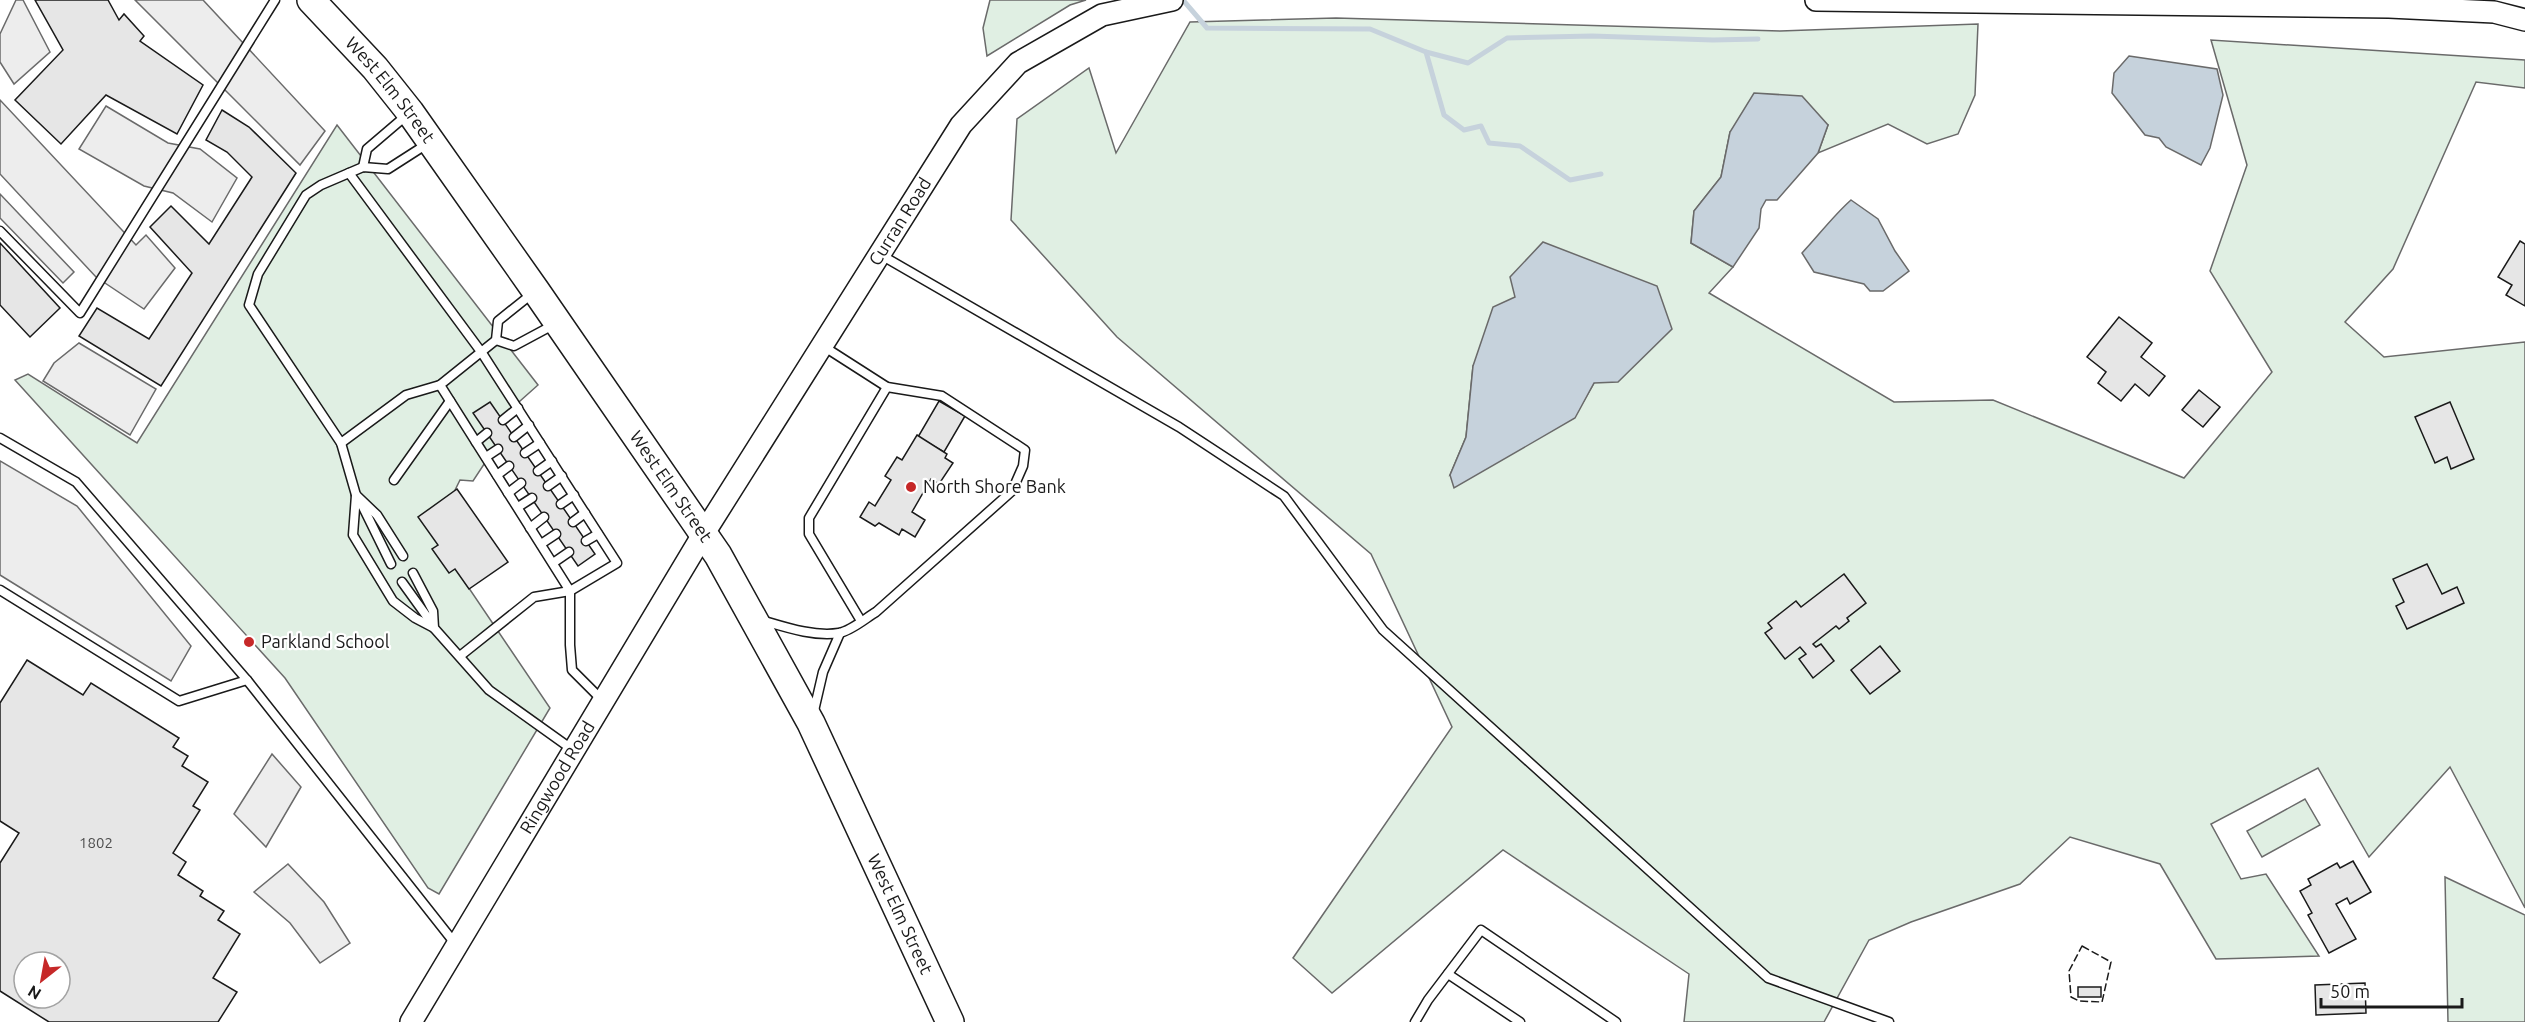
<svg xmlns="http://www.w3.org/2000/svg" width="2525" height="1022" font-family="Ubuntu,sans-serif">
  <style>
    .green { fill: #e0efe3; stroke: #6a6a6a; stroke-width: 1.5; fill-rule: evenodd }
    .parking { fill: #ededed; stroke: #6a6a6a; stroke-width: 1.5 }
    .water { fill: #c6d2dc; stroke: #6a6a6a; stroke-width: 1.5 }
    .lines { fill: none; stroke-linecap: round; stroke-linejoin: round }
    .stream { stroke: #c6d2dc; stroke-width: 5 }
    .building { fill: #e6e6e6; stroke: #1a1a1a; stroke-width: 1.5; fill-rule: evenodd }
    .service-casing { stroke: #1a1a1a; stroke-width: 11 }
    .tertiary-casing { stroke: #1a1a1a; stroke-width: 24 }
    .primary-casing { stroke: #1a1a1a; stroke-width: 30 }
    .service { stroke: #fff; stroke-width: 8 }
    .tertiary { stroke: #fff; stroke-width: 21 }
    .primary { stroke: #fff; stroke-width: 27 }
    .fence { stroke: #1a1a1a; stroke-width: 1.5; stroke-dasharray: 8 3; stroke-linecap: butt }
    .poi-dot { fill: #c62828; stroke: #fff; stroke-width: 2 }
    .labels { text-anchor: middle; stroke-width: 4.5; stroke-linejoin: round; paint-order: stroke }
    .number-label { font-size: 15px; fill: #4d4d4d }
    .street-label { font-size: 18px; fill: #1a1a1a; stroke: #fff }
    .poi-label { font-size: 18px; fill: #1a1a1a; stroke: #fff; text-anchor: start }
  </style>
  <rect width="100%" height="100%" fill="#fff"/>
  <g class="green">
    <polygon points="990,0 1086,0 1070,5 987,56 983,28"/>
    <path d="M1336 18 1780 31 1978 24 1975 95 1958 134 1927 144 1888 124 1818 153 1828 125 1730 132 1721 177 1694 211 1691 243 1733 267 1709 293 1894 402 1993 400 2184 478 2272 372 2210 271 2247 165 2211 40 2525 60V88L2476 82 2393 269 2345 322 2384 357 2525 342V908L2450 767 2369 857 2318 768 2211 824 2241 879 2266 874 2319 956 2216 959 2160 864 2070 837 2020 884 1911 922 1869 940 1824 1022H1684L1689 974 1503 850 1332 993 1293 958 1452 727 1371 554 1117 337 1011 220 1017 119 1089 68 1116 153 1190 22ZM1515 297 1594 383 1574 418 1450 475 1466 437 1473 366Z"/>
    <polygon points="337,125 538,385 501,418 498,443 473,481 460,480 433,535 550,708 439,894 428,888 285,678 15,380 28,374 137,443"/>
    <polygon points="2305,799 2320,825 2262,857 2247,831"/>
    <polygon points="2445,877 2525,915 2525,1022 2448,1022"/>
  </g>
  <g class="parking">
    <polygon points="16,0 23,0 50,52 14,84 0,62 0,34"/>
    <polygon points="135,0 203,0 325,131 300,165"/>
    <polygon points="0,100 136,245 146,235 175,268 144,309 96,277 0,174"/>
    <polygon points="106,106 168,143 200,149 237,178 212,222 173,193 144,186 79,149"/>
    <polygon points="0,194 74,272 63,283 0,218"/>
    <polygon points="79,343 156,389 130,435 43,381 54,363"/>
    <polygon points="0,461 77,506 191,646 171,681 0,575"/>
    <polygon points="272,754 301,787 266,847 234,814"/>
    <polygon points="288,864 324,902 350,943 320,963 290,923 254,892"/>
  </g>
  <g class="water">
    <polygon points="2129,56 2217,69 2223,95 2210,148 2201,165 2166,147 2159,138 2145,135 2112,93 2114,73"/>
    <polygon points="1754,93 1802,96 1828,125 1818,153 1777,200 1766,200 1761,209 1759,228 1733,267 1691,243 1694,211 1721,177 1730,132"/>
    <path d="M1851 200 1878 219 1895 251 1909 271 1883 291H1870L1864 284 1814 272 1802 253C1819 235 1833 216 1851 200Z"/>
    <polygon points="1543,242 1657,286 1672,329 1618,382 1594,383 1575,418 1454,488 1450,475 1466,437 1473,366 1493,307 1515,297 1510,277"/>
  </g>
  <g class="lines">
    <g class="stream">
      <polyline points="1183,0 1207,28 1370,29 1426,52 1444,115 1464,130 1481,126 1489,143 1520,146 1570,180 1601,174"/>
      <polyline points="1426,52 1468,63 1507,38 1592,36 1713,40 1758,39"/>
    </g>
  </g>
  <g class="building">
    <polygon points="35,0 108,0 119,20 124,14 144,36 140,41 203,85 177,134 106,95 61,144 15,100 63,50"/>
    <polygon points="222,110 249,127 296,173 161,386 79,336 97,308 149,339 192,273 150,227 171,206 209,244 252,177 227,152 206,140"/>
    <polygon points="2520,241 2525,244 2525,306 2506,295 2512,285 2498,277"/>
    <polygon points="0,243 60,308 30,337 0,305"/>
    <polygon points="2119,317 2152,343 2141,357 2165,376 2149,396 2135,384 2121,401 2098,383 2106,372 2087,357"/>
    <polygon points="2199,390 2220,407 2203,427 2182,410"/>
    <polygon points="939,401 965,416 944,452 918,437"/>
    <polygon points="490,402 595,554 578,566 473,413"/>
    <polygon points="2450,402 2474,459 2451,469 2447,457 2435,463 2415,417"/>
    <polygon points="917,435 947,454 945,458 953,463 939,484 931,479 912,512 925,520 915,537 902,529 899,535 879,523 875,526 860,517 869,502 875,506 891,480 885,476 897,457 902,460"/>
    <polygon points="457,489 508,562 469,589 455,569 449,573 432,549 438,545 418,517"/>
    <polygon points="2427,564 2442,594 2457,587 2464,603 2407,629 2396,606 2404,602 2393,579"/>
    <polygon points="1844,574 1866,603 1847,618 1849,621 1839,629 1836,626 1813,644 1816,647 1821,644 1834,661 1813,678 1799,659 1806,654 1800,647 1785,659 1765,633 1772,628 1768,623 1796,601 1801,607"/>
    <polygon points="1880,646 1900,671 1870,694 1851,670"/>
    <path d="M27 660 83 695 91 683 179 738 173 747 188 756 182 766 208 782 193 806 200 810 173 853 186 862 178 875 203 891 200 896 224 911 218 920 240 934 213 978 237 992 218 1022H49L0 991V863L19 833 0 821V703ZM24 962H60V998H24Z"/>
    <polygon points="2353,861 2371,892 2350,904 2347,898 2336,904 2356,939 2329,953 2308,915 2312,913 2300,891 2311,885 2308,879 2337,863 2340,868"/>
    <polygon points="2365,983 2366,1013 2316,1015 2315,985"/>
    <rect x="2078" y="987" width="23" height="10"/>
  </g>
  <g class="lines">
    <defs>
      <g id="service">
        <polyline points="427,144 388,169 363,167 349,173 482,353 617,563 570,591 534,597 460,656"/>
        <polyline points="363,167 367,149 408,114"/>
        <polyline points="349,173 321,185 306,195 258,274 249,305 341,443 356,495 377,515 403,556"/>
        <polyline points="0,231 80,313 275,0"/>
        <polyline points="881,255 1179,427 1284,496 1383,630 1768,978 1889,1022"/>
        <polyline points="533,293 498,321 496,340 440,385 570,591 570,645 572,670 603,701"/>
        <polyline points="496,340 514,346 555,324"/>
        <polyline points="503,420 518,408"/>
        <polyline points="514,437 529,425"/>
        <polyline points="0,438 76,482 247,680 457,946"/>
        <polyline points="476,442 487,433"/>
        <polyline points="341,443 406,395 440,385"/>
        <polyline points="525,453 540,443"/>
        <polyline points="486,457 498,449"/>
        <polyline points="538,471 552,461"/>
        <polyline points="497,475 509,466"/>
        <polyline points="394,480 450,401"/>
        <polyline points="548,486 562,476"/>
        <polyline points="508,493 521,483"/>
        <polyline points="356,495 353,535 393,601 415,618 434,628"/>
        <polyline points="361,503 391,564"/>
        <polyline points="561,504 574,495"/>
        <polyline points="518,507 532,498"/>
        <polyline points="573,522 585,513"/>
        <polyline points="530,528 544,517"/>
        <polyline points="586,541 598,534"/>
        <polyline points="541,544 556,534"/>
        <polyline points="553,563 569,552"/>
        <polyline points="413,573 433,611 434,628 489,690 573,750"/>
        <polyline points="402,582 433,625"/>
        <polyline points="0,590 179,701 247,680"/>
        <path d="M761 620C785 627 814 637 839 633 851 631 866 618 876 612L1012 491 1023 466 1025 450 942 396 887 387 823 346"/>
        <polyline points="861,621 809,534 809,518 887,387"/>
        <polyline points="813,715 823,672 840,633"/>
        <polyline points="1448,974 1520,1022"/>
        <polyline points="1415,1022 1428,1000 1481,930 1616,1022"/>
      </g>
      <g id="tertiary">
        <polyline points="1816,0 2389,7 2494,12 2525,20"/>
        <path id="s1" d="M411 1022 704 533 961 125 1018 63 1102 15 1172 0"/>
      </g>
      <g id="primary">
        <path id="s2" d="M311 0 375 68 410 112 536 291 718 555 811 723 950 1022"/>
      </g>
    </defs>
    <use href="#service" class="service-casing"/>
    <use href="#tertiary" class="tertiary-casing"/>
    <use href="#primary" class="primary-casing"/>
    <use href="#service" class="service"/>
    <use href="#tertiary" class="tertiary"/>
    <use href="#primary" class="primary"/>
    <polygon class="fence" points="2082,946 2111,962 2102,1002 2079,1001 2071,997 2069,971"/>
  </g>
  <g class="poi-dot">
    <circle cx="911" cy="487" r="6"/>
    <circle cx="249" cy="642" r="6"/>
  </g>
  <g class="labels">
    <g class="number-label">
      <text x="96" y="848">1802</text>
    </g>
    <g class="street-label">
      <text dy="6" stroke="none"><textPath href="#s2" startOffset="120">West Elm Street</textPath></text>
      <text dy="6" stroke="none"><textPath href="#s1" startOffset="938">Curran Road</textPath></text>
      <text dy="6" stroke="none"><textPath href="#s2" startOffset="606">West Elm Street</textPath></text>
      <text dy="6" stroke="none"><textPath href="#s1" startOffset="285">Ringwood Road</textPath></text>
      <text dy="6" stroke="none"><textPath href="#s2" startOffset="1092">West Elm Street</textPath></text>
    </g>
    <g class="poi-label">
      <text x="923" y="493">North Shore Bank</text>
      <text x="261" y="648">Parkland School</text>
    </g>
  </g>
  <g transform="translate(42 980) rotate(211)"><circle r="28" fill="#ffffff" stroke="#a3a3a3" stroke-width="1.5"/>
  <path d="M0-4.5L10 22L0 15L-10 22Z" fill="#c62828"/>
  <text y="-9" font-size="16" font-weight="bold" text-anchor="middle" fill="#1a1a1a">N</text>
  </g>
  <path d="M2321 998v9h141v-9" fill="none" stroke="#1a1a1a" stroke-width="3"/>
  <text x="2330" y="998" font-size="18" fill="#1a1a1a" stroke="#ffffff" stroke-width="4.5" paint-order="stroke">50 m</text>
</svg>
